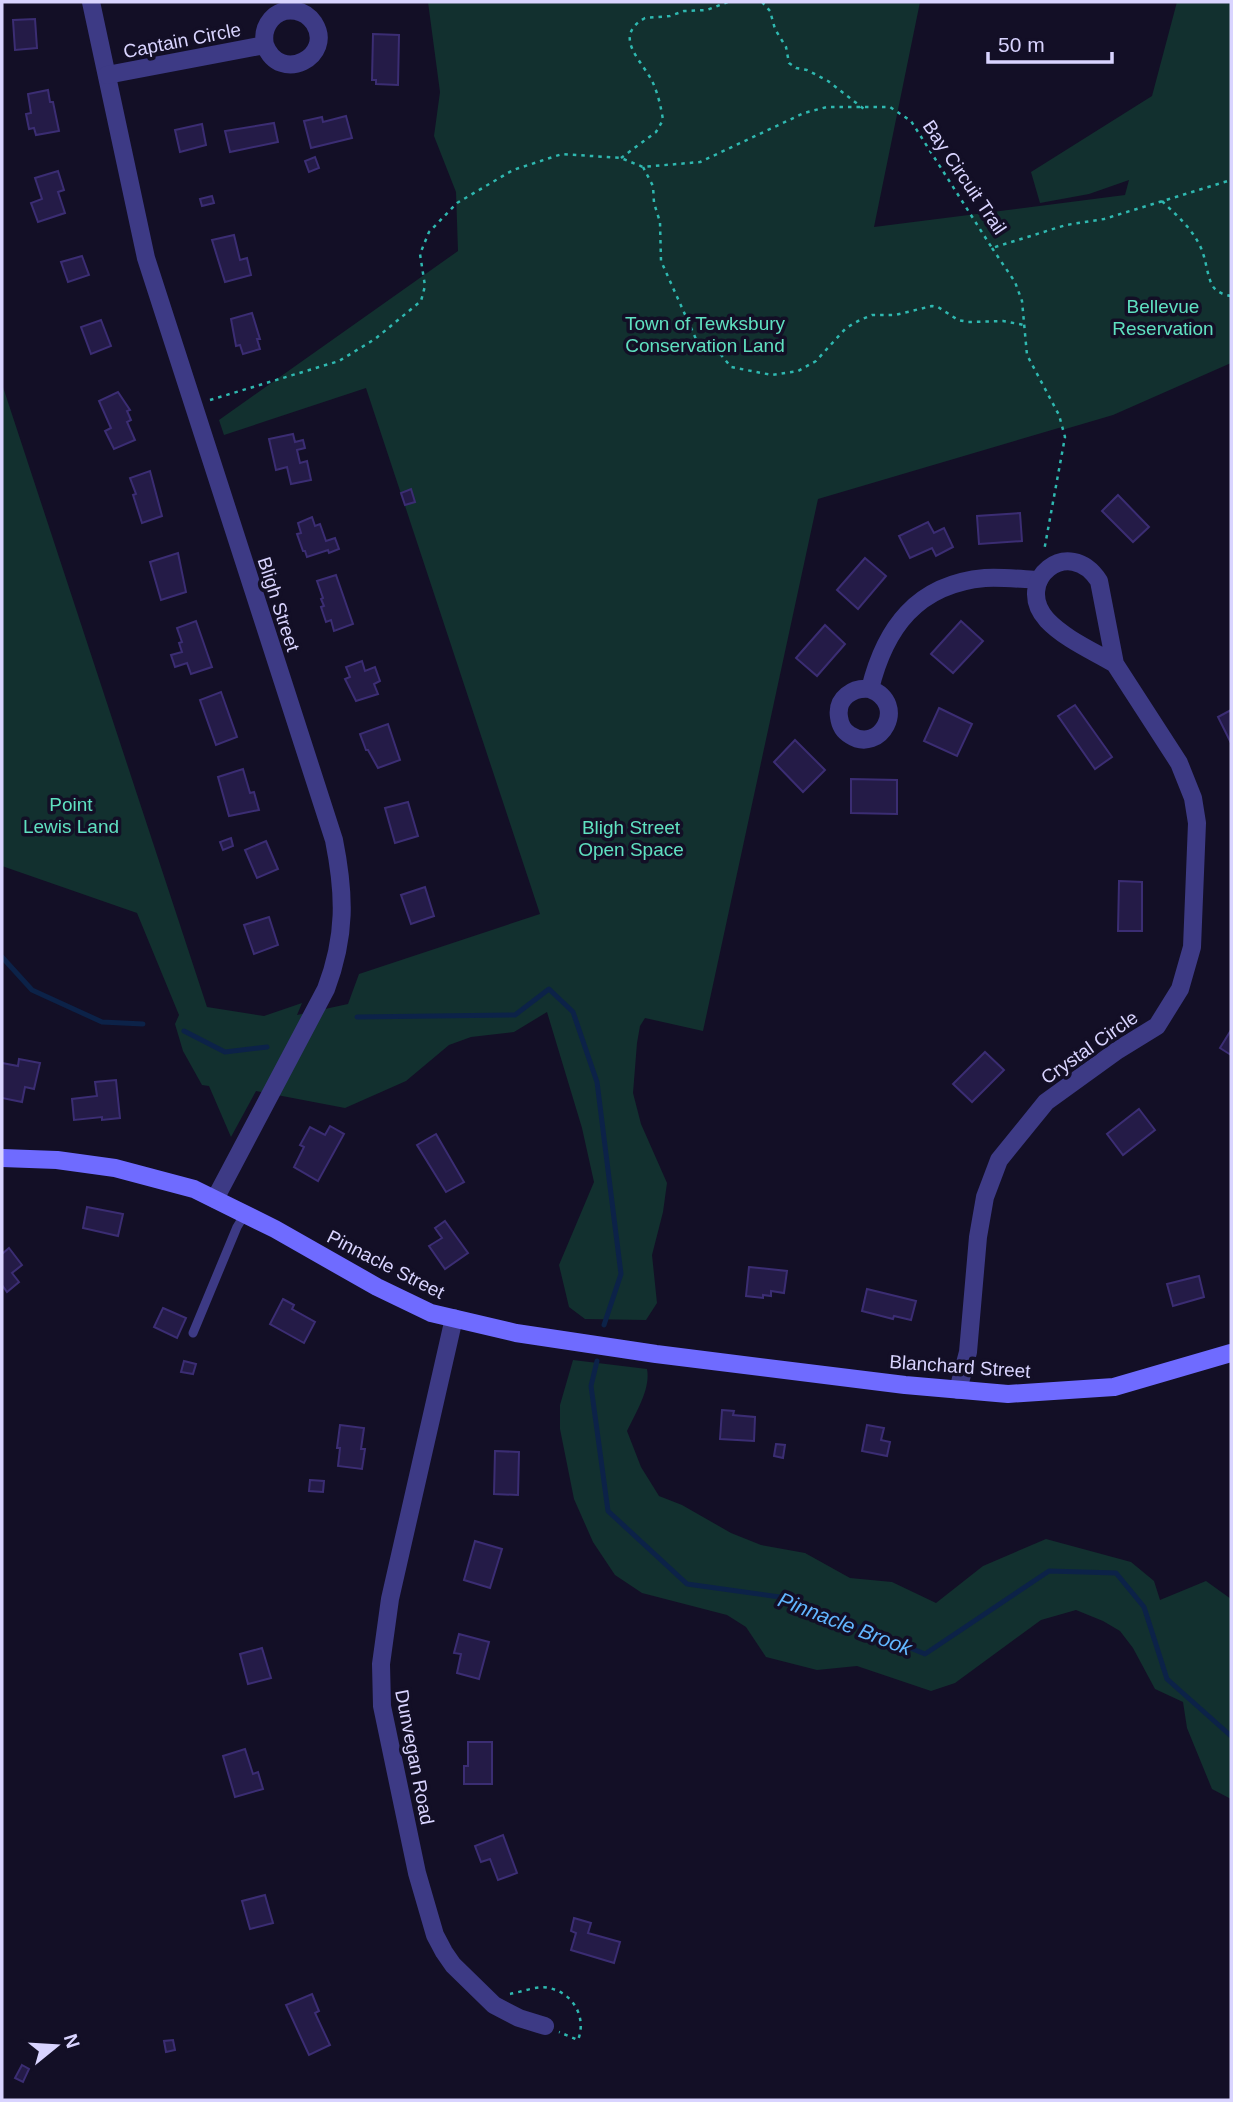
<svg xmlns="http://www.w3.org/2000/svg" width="1233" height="2102" font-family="Helvetica,sans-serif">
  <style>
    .green { fill: #12302f }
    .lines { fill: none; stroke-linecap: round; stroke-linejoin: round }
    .stream { stroke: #0c2248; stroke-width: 5 }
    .building { fill: #241b47; stroke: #3b2d73; stroke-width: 2 }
    .path { stroke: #2fb8b0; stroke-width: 2.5; stroke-dasharray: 3.5 5; stroke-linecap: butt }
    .lane { stroke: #3d3a85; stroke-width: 9 }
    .street { stroke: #3d3a85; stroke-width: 18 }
    .secondary { stroke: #6f6bff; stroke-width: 18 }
    .labels { text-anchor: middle; stroke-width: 7; stroke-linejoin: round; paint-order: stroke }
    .street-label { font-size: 19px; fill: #d9d4ff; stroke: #130f26 }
    .park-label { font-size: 19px; fill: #5fe0c0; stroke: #130f26 }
    .water-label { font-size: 21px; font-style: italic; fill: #62b6ff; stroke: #130f26 }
  </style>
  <rect width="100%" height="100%" fill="#130f26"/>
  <g class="green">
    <polygon points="428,2 920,2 874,227 1125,195 1129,180 1089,194 1040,203 1031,172 1152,96 1177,2 1231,2 1231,363 1113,415 1062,430 1062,427 818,499 703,1031 645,1018 640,1026 637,1043 633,1093 641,1124 667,1183 663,1212 652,1255 657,1303 646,1320 585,1319 569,1307 559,1265 594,1182 582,1128 547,1012 514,1032 471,1037 449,1045 406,1081 345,1108 256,1091 231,1137 209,1086 202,1085 183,1051 175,1024 179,1015 137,913 2,866 2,384 207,1007 264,1016 302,1003 297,1015 348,1004 359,974 540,914 366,388 224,435 219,420 458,251 456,192 434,136 440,92"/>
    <path d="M573 1360 647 1369C651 1389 635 1414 627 1431L641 1467 659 1496 682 1505 731 1533 761 1545 805 1553 850 1578 892 1582 936 1603 983 1566 1046 1539 1131 1562 1154 1581 1160 1600 1206 1581 1231 1599V1799L1212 1789 1187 1728 1183 1702 1155 1689 1133 1648 1120 1631 1103 1621 1076 1610 1041 1620 955 1683 931 1691 857 1666 817 1670 766 1657 746 1627 727 1615 642 1593 615 1575 593 1542 574 1499 560 1429V1405Z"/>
  </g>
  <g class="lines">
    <g class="stream">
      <polyline points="2,957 32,990 102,1022 143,1024"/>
      <polyline points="357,1017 515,1015 549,989 573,1012 597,1082 621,1274 604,1325"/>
      <polyline points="184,1031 225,1052 267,1047"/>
      <polyline points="597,1361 591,1386 608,1511 687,1584 787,1598 925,1654 1049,1571 1116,1573 1144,1607 1167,1679 1231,1736"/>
    </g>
  </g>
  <g class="building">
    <polygon points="35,19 37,48 15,50 13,20"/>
    <polygon points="373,34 399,35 398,85 376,84 376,80 372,80"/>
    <polygon points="48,90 50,102 53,102 59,131 36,135 34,128 29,129 26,114 31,113 28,94"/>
    <polygon points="346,116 352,138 311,148 304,121 322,117 323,122"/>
    <polygon points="274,123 278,142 230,152 225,131"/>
    <polygon points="202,124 206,145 180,152 175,130"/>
    <polygon points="315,157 319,168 309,172 305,161"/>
    <polygon points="58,171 64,190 58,192 65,213 38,222 31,203 42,199 35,178"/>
    <polygon points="212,196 214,203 202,206 200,199"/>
    <polygon points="234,235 240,260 247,258 251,275 225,282 212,240"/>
    <polygon points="82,256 89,275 68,282 61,262"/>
    <polygon points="252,313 260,339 257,339 260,349 243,354 240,345 236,346 231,319"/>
    <polygon points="101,320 111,346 91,354 81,327"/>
    <polygon points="118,392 130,410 127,411 131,420 127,422 135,440 114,449 105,431 111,428 99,401"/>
    <polygon points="293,434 295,442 303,440 305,448 297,450 300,463 307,461 311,480 291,484 287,467 276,470 269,439"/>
    <polygon points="150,471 162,516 142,523 133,495 136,494 130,478"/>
    <polygon points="411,489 415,502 405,505 401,493"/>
    <polygon points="1118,495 1149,527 1133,542 1102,511"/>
    <polygon points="1020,513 1022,541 979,544 977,516"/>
    <polygon points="312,517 315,526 320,524 326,541 335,538 339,549 329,553 328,550 307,557 305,551 303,551 297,534 301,533 298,523"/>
    <polygon points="928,522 934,533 944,528 953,547 936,556 932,548 910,558 899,536"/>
    <polygon points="178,553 186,592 161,600 150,562"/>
    <polygon points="865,558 886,576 858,609 837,590"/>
    <polygon points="336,575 353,624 334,631 331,620 326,622 321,607 324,606 321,599 323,598 317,581"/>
    <polygon points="196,621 212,667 191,674 187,663 175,667 171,655 182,652 179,643 182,642 177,628"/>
    <polygon points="961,621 983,641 953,673 931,654"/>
    <polygon points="825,625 845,644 817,676 796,658"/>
    <polygon points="362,661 365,671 375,667 380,681 374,684 378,694 356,701 345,679 350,677 346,667"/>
    <polygon points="221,692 237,737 216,745 200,700"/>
    <polygon points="1075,705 1112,757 1095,769 1058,716"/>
    <polygon points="939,708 972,724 957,756 924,741"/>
    <polygon points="1231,710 1231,743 1218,717"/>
    <polygon points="388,724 400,760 378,768 368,750 366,750 360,734"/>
    <polygon points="795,740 825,770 803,792 774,762"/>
    <polygon points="243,769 250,793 254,792 259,810 229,816 218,777"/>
    <polygon points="851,779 897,780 897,814 851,813"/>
    <polygon points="408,802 418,836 395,843 385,808"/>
    <polygon points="231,838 233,846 223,850 220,842"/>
    <polygon points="266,841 278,869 257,878 245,850"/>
    <polygon points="1119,881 1142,882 1142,931 1118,931"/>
    <polygon points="425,887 434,916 411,924 401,895"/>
    <polygon points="269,917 278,945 254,954 244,925"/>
    <polygon points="1231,1030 1231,1055 1220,1048"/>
    <polygon points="985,1052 1004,1070 972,1102 953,1084"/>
    <polygon points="19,1059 40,1063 34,1089 25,1087 22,1102 2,1098 2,1063 18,1066"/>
    <polygon points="116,1080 120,1118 102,1120 102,1117 74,1120 72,1099 97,1096 95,1082"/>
    <polygon points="1139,1109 1155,1130 1123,1155 1107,1134"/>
    <polygon points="330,1126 344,1134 318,1181 294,1167 304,1147 300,1145 310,1127 325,1135"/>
    <polygon points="436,1134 464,1182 446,1192 417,1145"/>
    <polygon points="87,1207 123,1214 118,1236 83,1228"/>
    <polygon points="445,1221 468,1253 445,1269 429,1246 442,1238 435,1228"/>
    <polygon points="9,1248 22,1265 12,1273 19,1282 7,1292 2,1285 2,1254"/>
    <polygon points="749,1267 787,1271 784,1293 771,1291 771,1296 763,1295 763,1298 746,1296"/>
    <polygon points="1199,1276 1204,1297 1173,1306 1167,1284"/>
    <polygon points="867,1289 916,1301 911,1320 894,1316 893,1319 862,1311"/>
    <polygon points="283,1299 294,1305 292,1309 315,1322 304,1343 270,1324"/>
    <polygon points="163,1308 186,1318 177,1338 154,1327"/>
    <polygon points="184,1361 196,1364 193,1374 181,1372"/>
    <polygon points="722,1410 734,1411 733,1415 755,1417 754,1441 720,1439"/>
    <polygon points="340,1425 364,1428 361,1449 365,1449 362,1469 338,1466 340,1448 337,1448"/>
    <polygon points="867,1425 884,1428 881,1440 890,1442 887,1456 862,1451"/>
    <polygon points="776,1444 785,1445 783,1458 774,1456"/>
    <polygon points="495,1451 519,1452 518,1495 494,1494"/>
    <polygon points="310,1480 324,1481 323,1492 309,1491"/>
    <polygon points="475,1541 502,1549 490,1588 464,1580"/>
    <polygon points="459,1634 489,1642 479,1679 457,1673 461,1654 454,1653"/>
    <polygon points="262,1648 271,1678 248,1684 240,1654"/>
    <polygon points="468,1742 492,1742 492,1784 464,1784 464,1766 468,1766"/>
    <polygon points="245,1749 253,1774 258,1772 263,1789 235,1797 223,1756"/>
    <polygon points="503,1835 517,1873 498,1880 490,1859 481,1862 475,1846"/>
    <polygon points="265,1895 273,1923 250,1929 242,1901"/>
    <polygon points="574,1918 591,1923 588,1933 620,1942 614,1963 571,1950 576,1933 571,1931"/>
    <polygon points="312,1994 319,2011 315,2013 330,2045 309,2055 286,2005"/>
    <polygon points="173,2040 175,2050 166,2052 164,2041"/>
    <polygon points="22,2065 29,2069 23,2082 15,2078"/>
  </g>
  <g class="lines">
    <g class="path">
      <polyline points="762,2 770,11 775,29 786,47 789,63 796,68 807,70 828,81 864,109"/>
      <path d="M621 158 656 132 663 120C661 107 658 94 653 83 643 61 611 37 645 18L670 16 684 11 707 10 728 2"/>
      <polyline points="643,167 653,186 654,203 660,222 661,261 696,339 700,343 717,350 731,367 772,375 798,371 816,361 846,328 860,320 872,315 895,315 932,306 938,307 958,320 968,322 1003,321 1024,325"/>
      <path d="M1162 201C1177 216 1192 228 1201 248 1206 259 1207 275 1212 285 1216 292 1224 295 1231 296"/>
      <polyline points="992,248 1015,282 1022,301 1027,355 1059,415 1065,437 1044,551"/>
      <polyline points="210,400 339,361 375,339 421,301 425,286 420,254 429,232 457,203 513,170 562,154 621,158 643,167 700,162 804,113 827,107 890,107 911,121 992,248 1066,225 1104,219 1231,180"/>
      <path d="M510 1994C521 1992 539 1985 549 1988 573 1993 587 2017 578 2040L559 2032"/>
    </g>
    <polyline class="lane" points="193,1333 237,1227 245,1214"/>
    <g class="street">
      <path d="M91 2 146 258 334 840C345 895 346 936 326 989L215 1199"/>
      <path d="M107 75 265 45C280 85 335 56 314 23 309 16 303 12 296 11 275 7 261 26 265 45"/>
      <path d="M870 689C909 704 880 755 850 735 843 731 840 725 839 717 836 698 853 687 870 689 885 628 917 584 985 578 1002 577 1021 579 1039 580"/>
      <polyline points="454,1318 390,1599 381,1664 382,1706 417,1873 435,1935 444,1952 453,1965 494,2005 519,2018 545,2026"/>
      <path d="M958 1390 968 1352 978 1237 985 1197 999 1160 1046 1102 1118 1050 1157 1026 1180 989 1192 947 1197 823 1193 798 1179 763 1115 664 1099 581C1069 534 1012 581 1047 620 1065 639 1093 651 1115 664"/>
    </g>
    <polyline class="secondary" points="2,1158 57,1160 115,1168 194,1189 275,1229 377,1287 431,1313 516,1333 656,1354 905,1385 1008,1394 1114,1387 1231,1353"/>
  </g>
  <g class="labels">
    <g class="street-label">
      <text transform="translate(182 40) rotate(-11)" y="7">Captain Circle</text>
      <text transform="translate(965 177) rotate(56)" y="7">Bay Circuit Trail</text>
      <text transform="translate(279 604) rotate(72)" y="7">Bligh Street</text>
      <text transform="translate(1089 1047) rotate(-35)" y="7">Crystal Circle</text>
      <text transform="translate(386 1264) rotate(27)" y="7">Pinnacle Street</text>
      <text transform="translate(960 1366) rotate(4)" y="7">Blanchard Street</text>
      <text transform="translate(415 1757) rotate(79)" y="7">Dunvegan Road</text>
    </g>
    <g class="park-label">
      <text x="1163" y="313">Bellevue<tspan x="1163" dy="22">Reservation</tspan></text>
      <text x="705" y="330">Town of Tewksbury<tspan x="705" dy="22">Conservation Land</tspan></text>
      <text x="71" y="811">Point<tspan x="71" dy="22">Lewis Land</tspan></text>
      <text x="631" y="834">Bligh Street<tspan x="631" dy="22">Open Space</tspan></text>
    </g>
    <g class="water-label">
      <text transform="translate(845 1624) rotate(21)" y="7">Pinnacle Brook</text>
    </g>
  </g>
  <rect width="1233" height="2102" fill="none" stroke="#d9d4ff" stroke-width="7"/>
  <g transform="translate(56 2046) rotate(72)" stroke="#130f26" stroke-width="5" paint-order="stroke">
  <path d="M0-5L12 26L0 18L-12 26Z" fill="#d9d4ff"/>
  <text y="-10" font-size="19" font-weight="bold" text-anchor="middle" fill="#d9d4ff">N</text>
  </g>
  <path d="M988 52v10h124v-10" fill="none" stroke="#d9d4ff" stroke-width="3.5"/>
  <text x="998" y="52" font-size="21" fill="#d9d4ff" stroke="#130f26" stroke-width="5" paint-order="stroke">50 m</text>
</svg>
